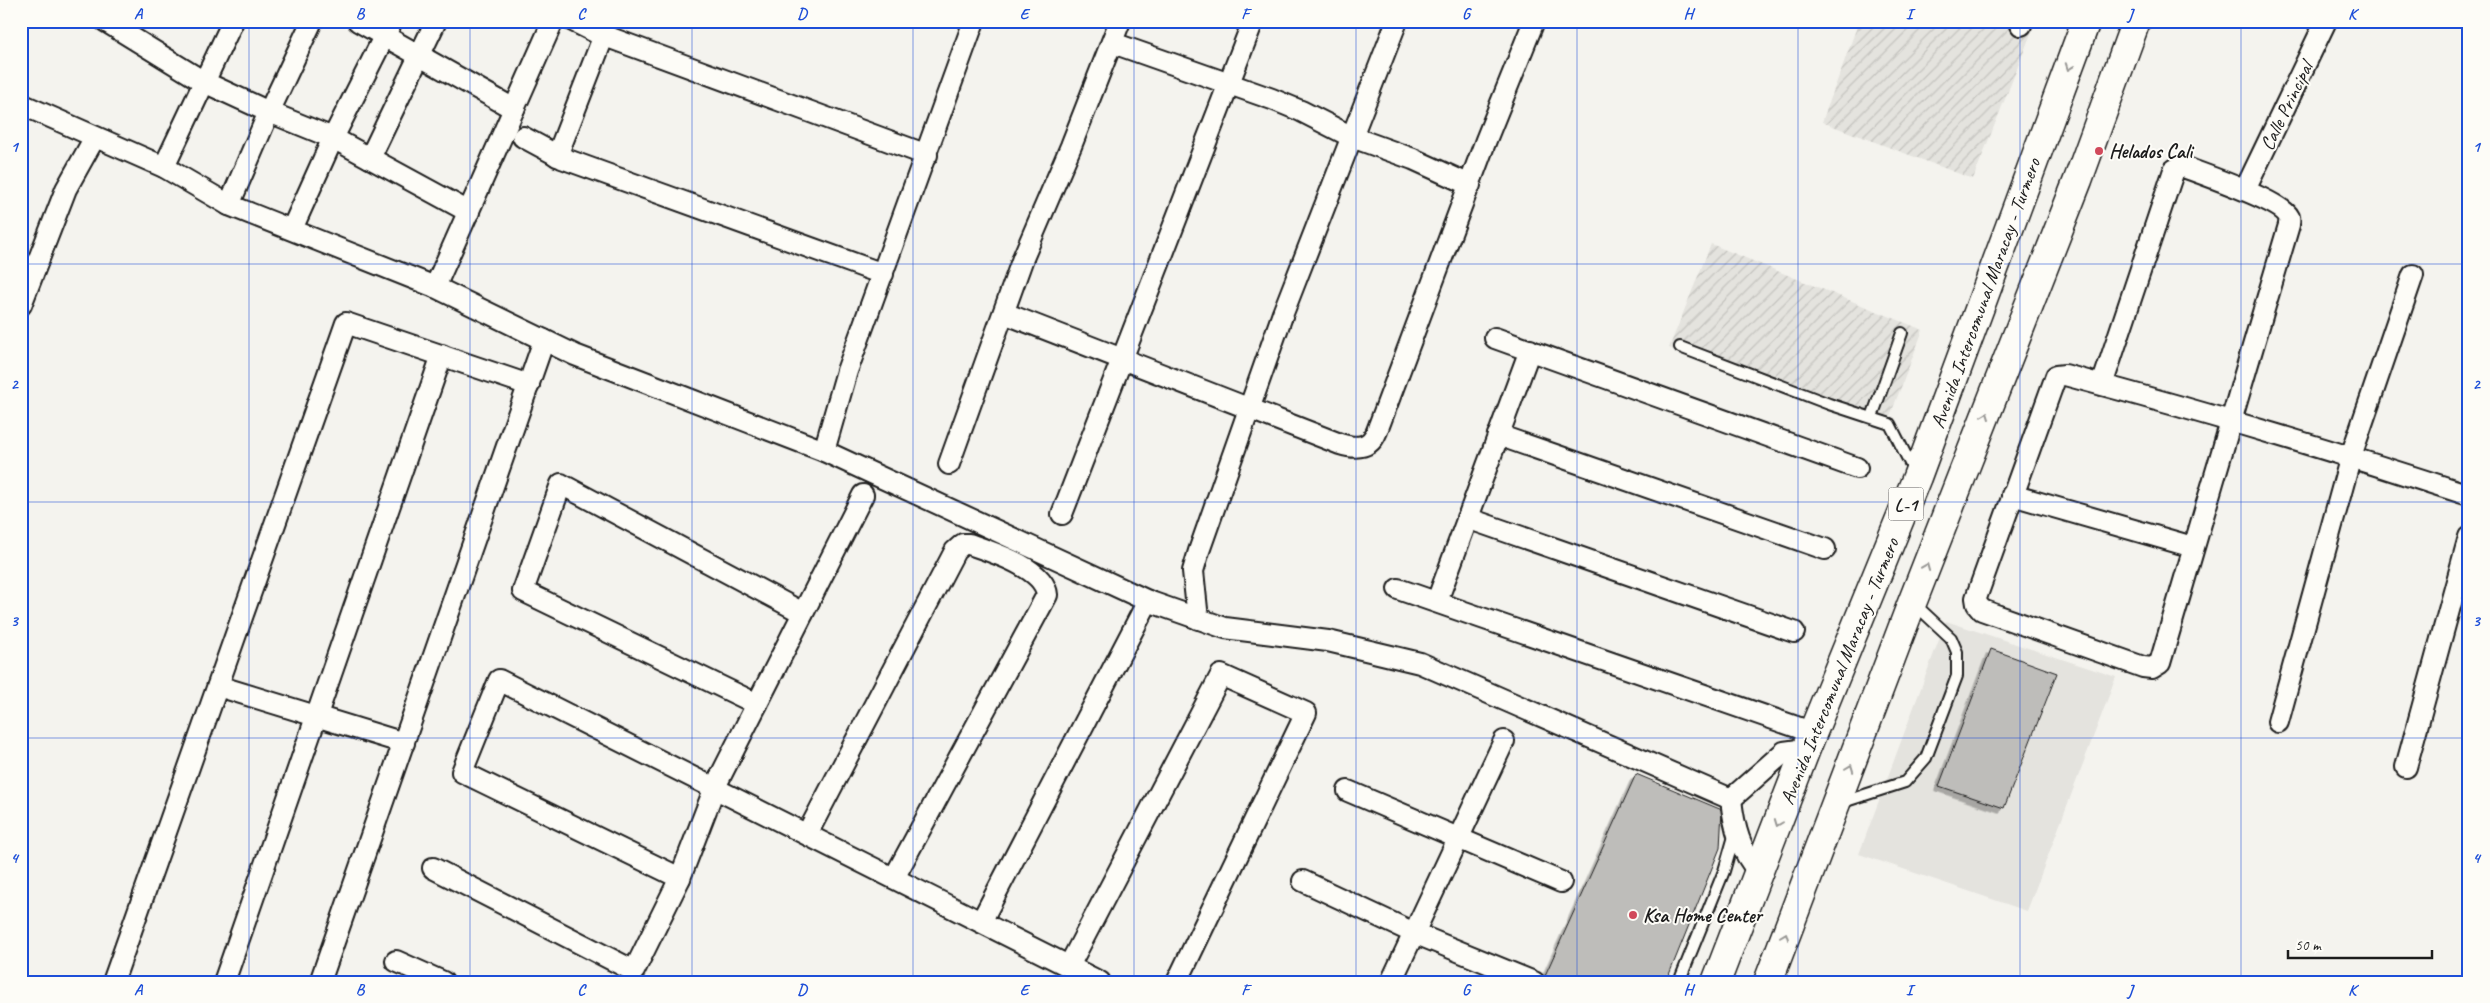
<svg xmlns="http://www.w3.org/2000/svg" width="2490" height="1003" font-family="Caveat,sans-serif">
  <style>
    .built { fill: #e4e3de }
    .industrial { fill: url(#industrial-furrows) }
    .building { fill: #bebdba; stroke: #1c1c1c; filter: url(#shadow) }
    .lines { fill: none; stroke-linecap: round; stroke-linejoin: round }
    .lane-casing { stroke: #1c1c1c; stroke-width: 14 }
    .street-casing { stroke: #1c1c1c; stroke-width: 24 }
    .primary-casing { stroke: #1c1c1c; stroke-width: 31 }
    .lane { stroke: #fdfcf7; stroke-width: 10 }
    .street { stroke: #fdfcf7; stroke-width: 20 }
    .primary { stroke: #fdfcf7; stroke-width: 28 }
    .oneway { stroke: #989794 }
    .grid { fill: none; stroke: #1d4ed8; stroke-width: 1; stroke-opacity: 0.55 }
    .poi-dot { fill: #d1495b; stroke: #fdfcf7; stroke-width: 2 }
    .labels { text-anchor: middle; stroke-width: 4; stroke-linejoin: round; paint-order: stroke }
    .shield { fill: #fdfcf7; stroke: #605f5e; stroke-width: 1 }
    .shield-label { font-size: 19px; font-weight: bold; fill: #1c1c1c }
    .street-label { font-size: 20px; fill: #1c1c1c; stroke: #fdfcf7 }
    .poi-label { font-size: 20px; font-weight: bold; fill: #1c1c1c; stroke: #fdfcf7; text-anchor: start }
    .neatline { fill: none; stroke: #1d4ed8; stroke-width: 2 }
    .grid-label { font-size: 16px; text-anchor: middle; font-weight: bold; fill: #1d4ed8 }
  </style>
  <defs>
    <pattern id="industrial-furrows" width="10" height="10" patternUnits="userSpaceOnUse" patternTransform="scale(1.25)"><rect width="10" height="10" fill="#e4e3de"/><path d="M-1 1l2-2M0 10L10 0M9 11l2-2" fill="none" stroke="#c3c2be"/></pattern>
    <filter id="shadow"><feDropShadow dx="-4.5" dy="4.5" stdDeviation="0" flood-color="#0004"/></filter>
  </defs>
  <rect width="100%" height="100%" fill="#f4f3ee"/>
  <filter id="ink" filterUnits="userSpaceOnUse"><feTurbulence type="fractalNoise" baseFrequency=".02" numOctaves="2"/><feDisplacementMap in="SourceGraphic" scale="10" xChannelSelector="R" yChannelSelector="G"/><feConvolveMatrix kernelMatrix="1 2 1 2 8 2 1 2 1" color-interpolation-filters="sRGB"/></filter>
  <g filter="url(#ink)">
    <polygon class="built" points="1946,621 2116,677 2027,911 1859,854"/>
    <g class="industrial">
      <polygon points="1859,21 1995,21 2032,31 1973,179 1822,122"/>
      <polygon points="1711,244 1923,330 1885,429 1669,348"/>
    </g>
    <g class="building">
      <polygon points="1991,649 2057,673 2004,808 1939,786"/>
      <polygon points="1636,774 1722,810 1720,848 1666,982 1542,982"/>
    </g>
    <g class="lines">
      <defs>
        <g id="lane">
          <polyline points="1680,347 1829,404 1890,424 1914,471"/>
          <polyline points="1872,417 1902,333"/>
          <polyline points="1841,806 1849,800 1905,782 1926,758 1957,676 1957,652 1951,638 1922,611 1912,608"/>
          <polyline points="1679,982 1724,871 1735,833"/>
        </g>
        <g id="street">
          <polyline points="105,21 204,82 269,112 333,138 469,212"/>
          <polyline points="358,21 514,109"/>
          <polyline points="573,21 597,33 927,155"/>
          <polyline points="2021,25 2022,21"/>
          <polyline points="1113,43 1272,99 1301,111 1352,137 1413,159 1470,185"/>
          <polyline points="21,104 164,167 229,205 435,287 575,355 824,451 1148,601 1225,628 1328,641 1420,663 1731,799"/>
          <polyline points="523,137 562,158 883,274"/>
          <polyline points="557,156 604,35"/>
          <polyline points="370,158 436,21"/>
          <polyline points="164,167 233,21"/>
          <polyline points="2245,190 2326,21"/>
          <polyline points="229,205 269,112 312,21"/>
          <polyline points="292,229 333,138 392,21"/>
          <polyline points="435,287 553,21"/>
          <polyline points="21,305 66,189 95,137"/>
          <path d="M1004 313 1340 444C1356 449 1370 449 1377 431L1486 140 1534 21"/>
          <polyline points="1495,338 1857,468"/>
          <path d="M2102 385 2174 170 2181 166C2199 173 2282 201 2289 217 2290 220 2289 222 2289 225 2246 371 2202 516 2160 663L2152 668 2143 667 1982 610 1977 604 1976 598 2056 376 2065 375C2201 411 2335 451 2469 495"/>
          <polyline points="1498,435 1825,549"/>
          <polyline points="824,451 847,371 974,21"/>
          <polyline points="949,464 1023,258 1071,146 1120,21"/>
          <polyline points="2012,495 2193,547"/>
          <polyline points="1062,514 1253,21"/>
          <polyline points="1467,518 1794,632"/>
          <polyline points="1398,589 1814,733"/>
          <polyline points="1437,601 1530,350"/>
          <polyline points="1198,619 1193,571 1199,551 1283,313 1397,21"/>
          <polyline points="218,686 404,743"/>
          <polyline points="757,704 523,591 561,484 803,613"/>
          <polyline points="2278,722 2351,456 2413,275"/>
          <polyline points="2406,767 2469,537"/>
          <polyline points="1348,791 1561,882"/>
          <polyline points="1731,799 1784,752 1806,749"/>
          <path d="M1731 799C1734 827 1740 851 1759 872"/>
          <path d="M807 834 955 551 963 544H969C992 552 1045 568 1047 595L894 878"/>
          <polyline points="433,868 634,971 680,878 715,787 863,495"/>
          <polyline points="680,878 462,772 499,680 1100,982"/>
          <polyline points="1303,881 1414,933 1534,982"/>
          <polyline points="981,922 1148,601"/>
          <polyline points="396,961 443,982"/>
          <polyline points="1069,966 1221,675 1306,713 1177,982"/>
          <polyline points="113,982 346,323 529,385"/>
          <polyline points="224,982 442,355"/>
          <polyline points="320,982 544,340"/>
          <polyline points="1391,982 1504,741"/>
        </g>
        <g id="primary">
          <polyline points="1716,982 1806,749 1917,477 2086,21"/>
          <polyline points="1768,982 1910,608 2078,180 2136,21"/>
        </g>
      </defs>
      <use href="#lane" class="lane-casing"/>
      <use href="#street" class="street-casing"/>
      <use href="#primary" class="primary-casing"/>
      <use href="#lane" class="lane"/>
      <use href="#street" class="street"/>
      <use href="#primary" class="primary"/>
    </g>
    <defs><path id="oneway-chevron" d="M-2-3.5L2.5 0L-2 3.5" fill="none" stroke-width="1.6" stroke-linecap="round" stroke-linejoin="round" transform="scale(1.25)"/></defs>
    <g class="oneway">
      <use href="#oneway-chevron" transform="translate(2069 67) rotate(110)"/>
      <use href="#oneway-chevron" transform="translate(1986 416) rotate(-69)"/>
      <use href="#oneway-chevron" transform="translate(1926 567) rotate(-68)"/>
      <use href="#oneway-chevron" transform="translate(1850 768) rotate(-69)"/>
      <use href="#oneway-chevron" transform="translate(1778 823) rotate(111)"/>
      <use href="#oneway-chevron" transform="translate(1785 936) rotate(-69)"/>
    </g>
  </g>
  <path class="grid" d="M249 21V982M470 21V982M692 21V982M913 21V982M1134 21V982M1356 21V982M1577 21V982M1798 21V982M2020 21V982M2241 21V982M21 264H2469M21 502H2469M21 738H2469"/>
  <g class="poi-dot">
    <circle cx="2099" cy="151" r="5"/>
    <circle cx="1633" cy="915" r="5"/>
  </g>
  <g class="labels">
    <rect class="shield" x="1888.5" y="487.5" width="35" height="33" rx="4"/>
    <g class="shield-label">
      <text x="1906" y="511">L-1</text>
    </g>
    <g class="street-label">
      <text transform="translate(2286 106) rotate(-64)" y="7">Calle Principal</text>
      <text transform="translate(1985 293) rotate(-70)" y="7">Avenida Intercomunal Maracay - Turmero</text>
      <text transform="translate(1839 671) rotate(-68)" y="7">Avenida Intercomunal Maracay - Turmero</text>
    </g>
    <g class="poi-label">
      <text x="2109" y="158">Helados Cali</text>
      <text x="1643" y="922">Ksa Home Center</text>
    </g>
  </g>
  <rect width="2490" height="1003" fill="none" stroke="#fdfcf7" stroke-width="55"/>
  <path d="M2288 950v8h144v-8" fill="none" stroke="#1c1c1c" stroke-width="2.5"/>
  <text x="2295" y="950" font-size="15" fill="#1c1c1c" stroke="#fdfcf7" stroke-width="4" paint-order="stroke">50 m</text>
  <rect x="28" y="28" width="2434" height="948" class="neatline"/>
  <g class="grid-label">
    <text x="138" y="19">A</text>
    <text x="360" y="19">B</text>
    <text x="581" y="19">C</text>
    <text x="802" y="19">D</text>
    <text x="1024" y="19">E</text>
    <text x="1245" y="19">F</text>
    <text x="1466" y="19">G</text>
    <text x="1688" y="19">H</text>
    <text x="1909" y="19">I</text>
    <text x="2130" y="19">J</text>
    <text x="2352" y="19">K</text>
    <text x="14" y="152">1</text>
    <text x="2476" y="152">1</text>
    <text x="14" y="389">2</text>
    <text x="2476" y="389">2</text>
    <text x="14" y="626">3</text>
    <text x="2476" y="626">3</text>
    <text x="14" y="863">4</text>
    <text x="2476" y="863">4</text>
    <text x="138" y="995">A</text>
    <text x="360" y="995">B</text>
    <text x="581" y="995">C</text>
    <text x="802" y="995">D</text>
    <text x="1024" y="995">E</text>
    <text x="1245" y="995">F</text>
    <text x="1466" y="995">G</text>
    <text x="1688" y="995">H</text>
    <text x="1909" y="995">I</text>
    <text x="2130" y="995">J</text>
    <text x="2352" y="995">K</text>
  </g>
</svg>
